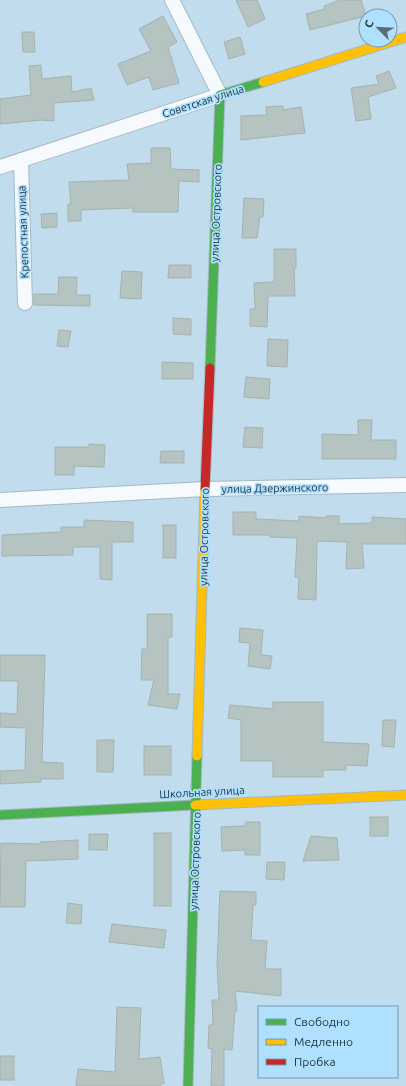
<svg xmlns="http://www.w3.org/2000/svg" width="406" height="1086" font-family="Ubuntu,sans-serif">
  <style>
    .building { fill: #b5c3c1; stroke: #a4b2b0 }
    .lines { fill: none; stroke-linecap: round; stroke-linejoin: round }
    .street-casing { stroke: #a3b8c5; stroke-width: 16 }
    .fast-casing { stroke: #a3b8c5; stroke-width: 11 }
    .slow-casing { stroke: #a3b8c5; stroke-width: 11 }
    .jam-casing { stroke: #a3b8c5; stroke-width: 11 }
    .street { stroke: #f6fafc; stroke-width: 14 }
    .fast { stroke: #4caf50; stroke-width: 9 }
    .slow { stroke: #ffc107; stroke-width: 9 }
    .jam { stroke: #c62828; stroke-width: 9 }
    .labels { text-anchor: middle; stroke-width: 3.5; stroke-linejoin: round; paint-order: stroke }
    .street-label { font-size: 11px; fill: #1e323d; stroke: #afe0fe }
  </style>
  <rect width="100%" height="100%" fill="#c1dcec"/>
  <g class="building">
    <polygon points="236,0 257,0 265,19 248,27"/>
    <polygon points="340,0 361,0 366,16 310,30 306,14 325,9 324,6"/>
    <polygon points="163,16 177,42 168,47 179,83 153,90 149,77 127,85 118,64 151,51 139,29"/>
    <polygon points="22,32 34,32 35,52 23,52"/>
    <polygon points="240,37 245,54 229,59 224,42"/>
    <polygon points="41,65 42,79 71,76 72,92 91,88 94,100 54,103 54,121 42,120 0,124 0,99 31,95 29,66"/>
    <polygon points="389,71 396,88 368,97 371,119 356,121 351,88 379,84 376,76"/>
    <polygon points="283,106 283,110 301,107 305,133 241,140 241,116 267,115 266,107"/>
    <polygon points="151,148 170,148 171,169 199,170 199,182 179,181 178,212 133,212 133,208 81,210 81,221 68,221 68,204 71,204 69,182 129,180 127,164 151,163"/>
    <polygon points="244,198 264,199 263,217 260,217 257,238 242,238"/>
    <polygon points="57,213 57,227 42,228 41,214"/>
    <polygon points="274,249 296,249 296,268 294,268 295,296 268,296 267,327 250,326 250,309 255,309 254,283 274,282"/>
    <polygon points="169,265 191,265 191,278 168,278"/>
    <polygon points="122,271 142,272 141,299 120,298"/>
    <polygon points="59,277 77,277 76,295 90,295 90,306 34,305 34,294 58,294"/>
    <polygon points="173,318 191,319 191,335 173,334"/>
    <polygon points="59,330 71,331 68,347 57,346"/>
    <polygon points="268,339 288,340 287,367 267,366"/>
    <polygon points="162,362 193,363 193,379 162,379"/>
    <polygon points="246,377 270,379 269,399 244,397"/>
    <polygon points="358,420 372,420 371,440 396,440 396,459 322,459 322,434 358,435"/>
    <polygon points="245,427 263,428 262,448 243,447"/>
    <polygon points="89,444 105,445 104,467 74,466 74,475 55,475 55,447 89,447"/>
    <polygon points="161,451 184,451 184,463 160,463"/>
    <polygon points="233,512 256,512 256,519 299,521 299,516 326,518 326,516 339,516 339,524 372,523 372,517 406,519 406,544 362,544 364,568 346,569 347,542 317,541 316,600 298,599 299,578 295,577 297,538 270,537 270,535 233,535"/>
    <polygon points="84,520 133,522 133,542 112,542 112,580 100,579 100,547 73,547 73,555 2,556 2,535 61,532 61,527 84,527"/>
    <rect x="163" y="525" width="13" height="33"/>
    <polygon points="147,614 172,614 172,637 168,637 168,694 180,694 177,709 148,705 154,680 141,680 142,649 147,649"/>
    <polygon points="240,628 263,630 261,655 272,656 270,669 248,666 250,643 239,642"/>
    <polygon points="0,655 45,655 42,762 63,763 63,779 41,779 41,782 0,784 0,771 25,770 26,728 0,727 0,713 17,714 18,681 0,681"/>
    <polygon points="273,702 323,702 323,742 369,744 367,766 346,765 346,770 323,770 323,777 273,777 273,761 241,761 241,720 228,718 230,705 273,709"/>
    <polygon points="383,720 396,720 394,747 382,746"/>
    <polygon points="97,740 114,740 113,772 97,772"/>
    <rect x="144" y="746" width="27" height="29"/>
    <rect x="370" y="817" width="18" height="19"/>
    <polygon points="246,822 260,822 260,855 245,855 245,850 222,851 221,827 245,826"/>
    <rect x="154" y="833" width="17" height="73"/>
    <polygon points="89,834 108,834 107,850 89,850"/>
    <polygon points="311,836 337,838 339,860 303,861"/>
    <polygon points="78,840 78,859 26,861 25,907 0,907 1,843 40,844 40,842"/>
    <polygon points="267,862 285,862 284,880 266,879"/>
    <polygon points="220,891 256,892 256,905 253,905 251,940 267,941 265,969 281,969 281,996 235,991 237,1011 235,1011 232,1050 224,1049 224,1086 211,1086 212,1049 208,1048 209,1025 213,1025 212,1000 219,1000 217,965"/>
    <polygon points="68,903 82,905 81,924 66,923"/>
    <polygon points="112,924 166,930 164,948 109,942"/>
    <polygon points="117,1007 141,1008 139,1059 160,1057 164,1083 159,1086 76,1086 78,1069 115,1072"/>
    <rect x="0" y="1056" width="14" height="24"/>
  </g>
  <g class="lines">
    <defs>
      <g id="street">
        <polyline points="21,160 25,303"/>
        <polyline points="0,167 220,95 172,0"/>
        <polyline points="0,500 205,489 406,485"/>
      </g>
      <g id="fast">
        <polyline points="210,368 220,95 263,82"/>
        <polyline points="0,815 195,805"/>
        <polyline points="188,1086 197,756"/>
      </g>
      <g id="slow">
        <polyline points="263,82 406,37"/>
        <polyline points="197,756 205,489"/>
        <polyline points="195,805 406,795"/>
      </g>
      <polyline id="jam" points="205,489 210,368"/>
    </defs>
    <use href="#street" class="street-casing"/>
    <use href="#fast" class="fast-casing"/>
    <use href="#slow" class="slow-casing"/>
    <use href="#jam" class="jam-casing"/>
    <use href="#street" class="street"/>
    <use href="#fast" class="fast"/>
    <use href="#slow" class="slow"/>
    <use href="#jam" class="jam"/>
  </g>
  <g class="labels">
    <g class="street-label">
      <text transform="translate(203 101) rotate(-18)" y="4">Советская улица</text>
      <text transform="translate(216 213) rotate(-88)" y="4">улица Островского</text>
      <text transform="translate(23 232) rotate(-92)" y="4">Крепостная улица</text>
      <text transform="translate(275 488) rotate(-1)" y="4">улица Дзержинского</text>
      <text transform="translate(204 537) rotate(-89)" y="4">улица Островского</text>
      <text transform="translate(202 792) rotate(-3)" y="4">Школьная улица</text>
      <text transform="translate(195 861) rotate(-88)" y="4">улица Островского</text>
    </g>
  </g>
  <rect x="258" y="1006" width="140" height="72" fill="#afe0fe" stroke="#759ab1"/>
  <rect x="266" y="1019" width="20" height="6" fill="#4caf50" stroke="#759ab1"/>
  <text x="294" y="1026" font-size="12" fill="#1e323d">Свободно</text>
  <rect x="266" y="1039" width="20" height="6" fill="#ffc107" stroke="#759ab1"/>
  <text x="294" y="1046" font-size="12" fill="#1e323d">Медленно</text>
  <rect x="266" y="1059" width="20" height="6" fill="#c62828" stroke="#759ab1"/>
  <text x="294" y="1066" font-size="12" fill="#1e323d">Пробка</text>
  <g transform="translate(378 28) rotate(294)"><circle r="19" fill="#afe0fe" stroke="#759ab1"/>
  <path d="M0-3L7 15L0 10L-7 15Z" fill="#576e7a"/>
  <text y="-6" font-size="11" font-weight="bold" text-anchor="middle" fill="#1e323d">С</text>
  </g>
</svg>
